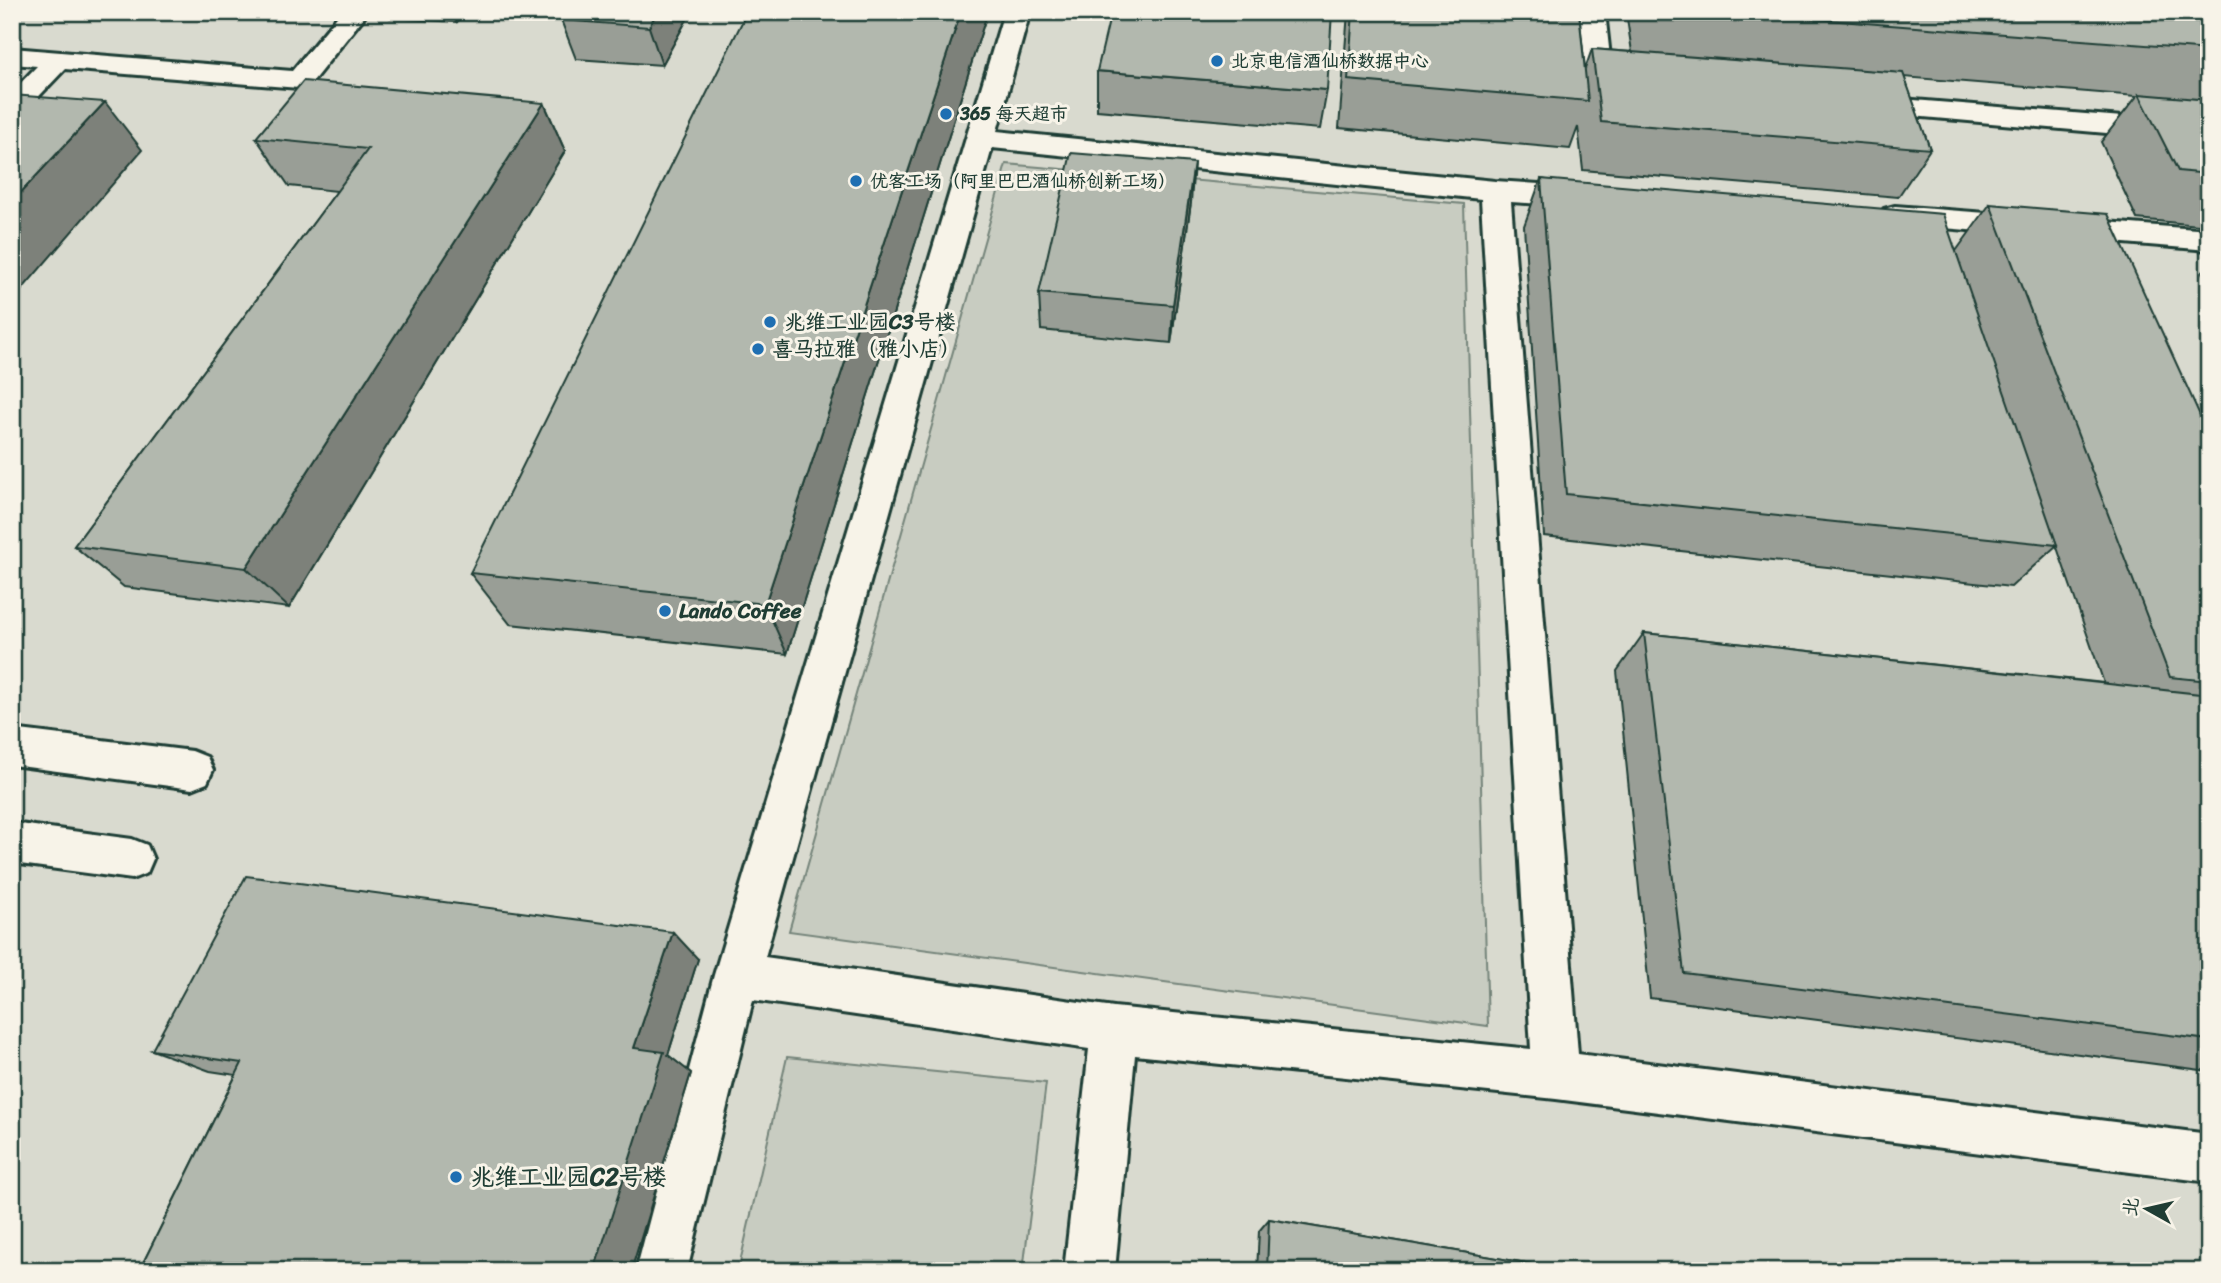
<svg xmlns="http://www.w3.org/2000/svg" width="2221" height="1283" font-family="Sriracha,'LXGW WenKai TC',sans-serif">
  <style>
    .built { fill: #d9dacf }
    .green { fill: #c8ccc1; stroke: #74847a; stroke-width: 2 }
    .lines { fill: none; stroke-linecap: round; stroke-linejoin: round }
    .minor-casing { stroke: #1f3d34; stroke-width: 6 }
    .minor { fill: #f7f3e8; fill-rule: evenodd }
    .wall { fill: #999e96; stroke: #1f3d34; stroke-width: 2 }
    .shaded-wall { fill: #7d817a; stroke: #1f3d34; stroke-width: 2 }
    .building { fill: #b2b8ae; stroke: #1f3d34; stroke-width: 2 }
    .poi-dot { fill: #1f6fb2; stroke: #f7f3e8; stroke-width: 2.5 }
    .labels { text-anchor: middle; stroke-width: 6; stroke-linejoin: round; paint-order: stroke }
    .far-poi-label { font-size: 18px; font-weight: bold; fill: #1f3d34; stroke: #f7f3e8; text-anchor: start }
    .poi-label { font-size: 21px; font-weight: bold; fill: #1f3d34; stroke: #f7f3e8; text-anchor: start }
    .near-poi-label { font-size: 24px; font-weight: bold; fill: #1f3d34; stroke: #f7f3e8; text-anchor: start }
  </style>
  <rect width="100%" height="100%" fill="#eae8dd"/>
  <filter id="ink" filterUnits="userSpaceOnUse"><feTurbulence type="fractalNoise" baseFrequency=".0143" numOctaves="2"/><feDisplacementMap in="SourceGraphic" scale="14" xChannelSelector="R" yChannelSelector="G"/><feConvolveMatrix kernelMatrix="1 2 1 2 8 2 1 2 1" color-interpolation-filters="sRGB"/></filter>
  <g filter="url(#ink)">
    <rect class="built" x="12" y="12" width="2197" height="1259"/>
    <g class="green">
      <polygon points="1006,164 1464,204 1488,1026 789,931"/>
      <polygon points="787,1057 1046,1083 1023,1271 738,1271"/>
    </g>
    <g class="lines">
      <defs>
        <g id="minor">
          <polygon points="341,12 368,12 309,86 299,88 65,69 22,114 12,117 12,92 37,66 12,64 12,48 292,71"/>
          <path d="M1004 12H1030L997 131 1495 181 1586 187 1596 190 1601 197 1596 204 1586 207 1511 202 1578 1054 2209 1134V1182L1556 1099 1135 1055 1115 1271H1064L1089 1049 753 1000 687 1271H636L714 975ZM992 148 1481 199 1531 1049 1114 1007 765 957Z"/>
          <polygon points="1579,12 1605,12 1612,75 1627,78 1631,84 1627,90 1617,92 1589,89 1585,83"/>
          <polygon points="1865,96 2209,124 2209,142 1855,111 1851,105 1855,99"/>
          <polygon points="1895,206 2209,230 2209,250 1884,223 1880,216 1884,209"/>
          <polygon points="12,729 192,751 207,757 213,770 207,783 192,789 12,765"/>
          <polygon points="12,823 132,839 147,845 153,859 147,873 132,879 12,863"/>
        </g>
      </defs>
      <use href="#minor" class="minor-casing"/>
      <use href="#minor" class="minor"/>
    </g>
    <g class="wall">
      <polygon points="387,12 464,12 457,22 390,18"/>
      <polygon points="566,12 691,12 662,65 576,59 561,20"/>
      <polygon points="1348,12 1579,12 1585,69 1592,49 1632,52 1626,12 2209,12 2209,93 2203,99 2209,100 2209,226 2137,219 2101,142 2137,96 1904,77 1930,149 1898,197 1583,170 1578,127 1570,149 1339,128"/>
      <polygon points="985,20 787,654 510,624 470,573"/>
      <polygon points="1097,71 1327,90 1320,129 1097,110"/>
      <polygon points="544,103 565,151 289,608 124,587 74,546 337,191 289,186 256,138"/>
      <polygon points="1541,179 1956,251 1990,204 2209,435 2209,1071 1650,998 1617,671 1644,633 2104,683 2052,533 2057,545 2011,587 1544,536 1524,226"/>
      <polygon points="1191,202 1171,343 1041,330 1039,293"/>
      <polygon points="2209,265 2209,286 2202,272"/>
      <polygon points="698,959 668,1055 691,1073 631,1271 139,1271 236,1075 210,1071 152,1050"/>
      <polygon points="1269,1219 1573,1271 1257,1271 1259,1231"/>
    </g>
    <g class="shaded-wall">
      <polygon points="452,12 464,12 457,22"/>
      <polygon points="657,12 691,12 662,65 649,27"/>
      <polygon points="961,12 984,12 985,20 787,654 765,604"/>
      <polygon points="105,102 142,150 12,301 12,202"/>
      <polygon points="544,103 565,151 289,608 246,568"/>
      <polygon points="1194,163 1191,202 1171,343 1173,305"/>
      <polygon points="673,932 698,959 668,1055 691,1073 631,1271 594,1271 634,1048"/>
    </g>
    <g class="building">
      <polygon points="566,12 657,12 649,27 561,20"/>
      <polygon points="747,12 961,12 765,604 470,573"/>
      <polygon points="1111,12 1332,12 1327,90 1097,71"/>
      <polygon points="1353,12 1579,12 1588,101 1348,80"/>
      <polygon points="1724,12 2209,12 2209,50"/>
      <polygon points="1592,49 1903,73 1930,149 1601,122"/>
      <polygon points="303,81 544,103 246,568 74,546 368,149 256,138"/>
      <polygon points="2139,94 2209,100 2209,174 2178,171"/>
      <polygon points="12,95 105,102 12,202"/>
      <polygon points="1071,153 1194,163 1173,305 1039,293"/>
      <polygon points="1541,179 1943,214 2057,545 1566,494"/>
      <polygon points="1990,204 2108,214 2209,435 2209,681 2170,677"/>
      <polygon points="1644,633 2209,695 2209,1040 1684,973"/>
      <polygon points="246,876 673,932 634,1048 664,1052 594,1271 139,1271 242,1063 152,1050"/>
      <polygon points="1269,1219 1573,1271 1267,1271"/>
    </g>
  </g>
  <g class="poi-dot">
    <circle cx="1217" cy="61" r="7"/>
    <circle cx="946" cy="114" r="7"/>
    <circle cx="856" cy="181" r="7"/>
    <circle cx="770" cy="322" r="7"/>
    <circle cx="758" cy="349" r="7"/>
    <circle cx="665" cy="611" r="7"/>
    <circle cx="456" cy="1177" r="7"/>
  </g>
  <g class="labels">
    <g class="far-poi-label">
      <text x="1231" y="67">北京电信酒仙桥数据中心</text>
      <text x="960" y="120">365 每天超市</text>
      <text x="870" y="187">优客工场（阿里巴巴酒仙桥创新工场）</text>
    </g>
    <g class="poi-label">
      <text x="784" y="329">兆维工业园C3号楼</text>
      <text x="772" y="356">喜马拉雅（雅小店）</text>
      <text x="679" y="618">Lando Coffee</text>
    </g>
    <g class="near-poi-label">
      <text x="470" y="1185">兆维工业园C2号楼</text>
    </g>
  </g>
  <rect width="2221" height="1283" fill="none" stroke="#f7f3e8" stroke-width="42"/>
  <rect x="21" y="21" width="2179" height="1241" fill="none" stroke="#1f3d34" stroke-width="2.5" filter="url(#ink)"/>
  <g transform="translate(2147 1209) rotate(278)" stroke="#f7f3e8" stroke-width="5" paint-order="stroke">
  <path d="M0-5L12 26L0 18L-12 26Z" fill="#1f3d34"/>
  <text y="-10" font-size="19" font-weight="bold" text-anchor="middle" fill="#1f3d34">北</text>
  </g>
</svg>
